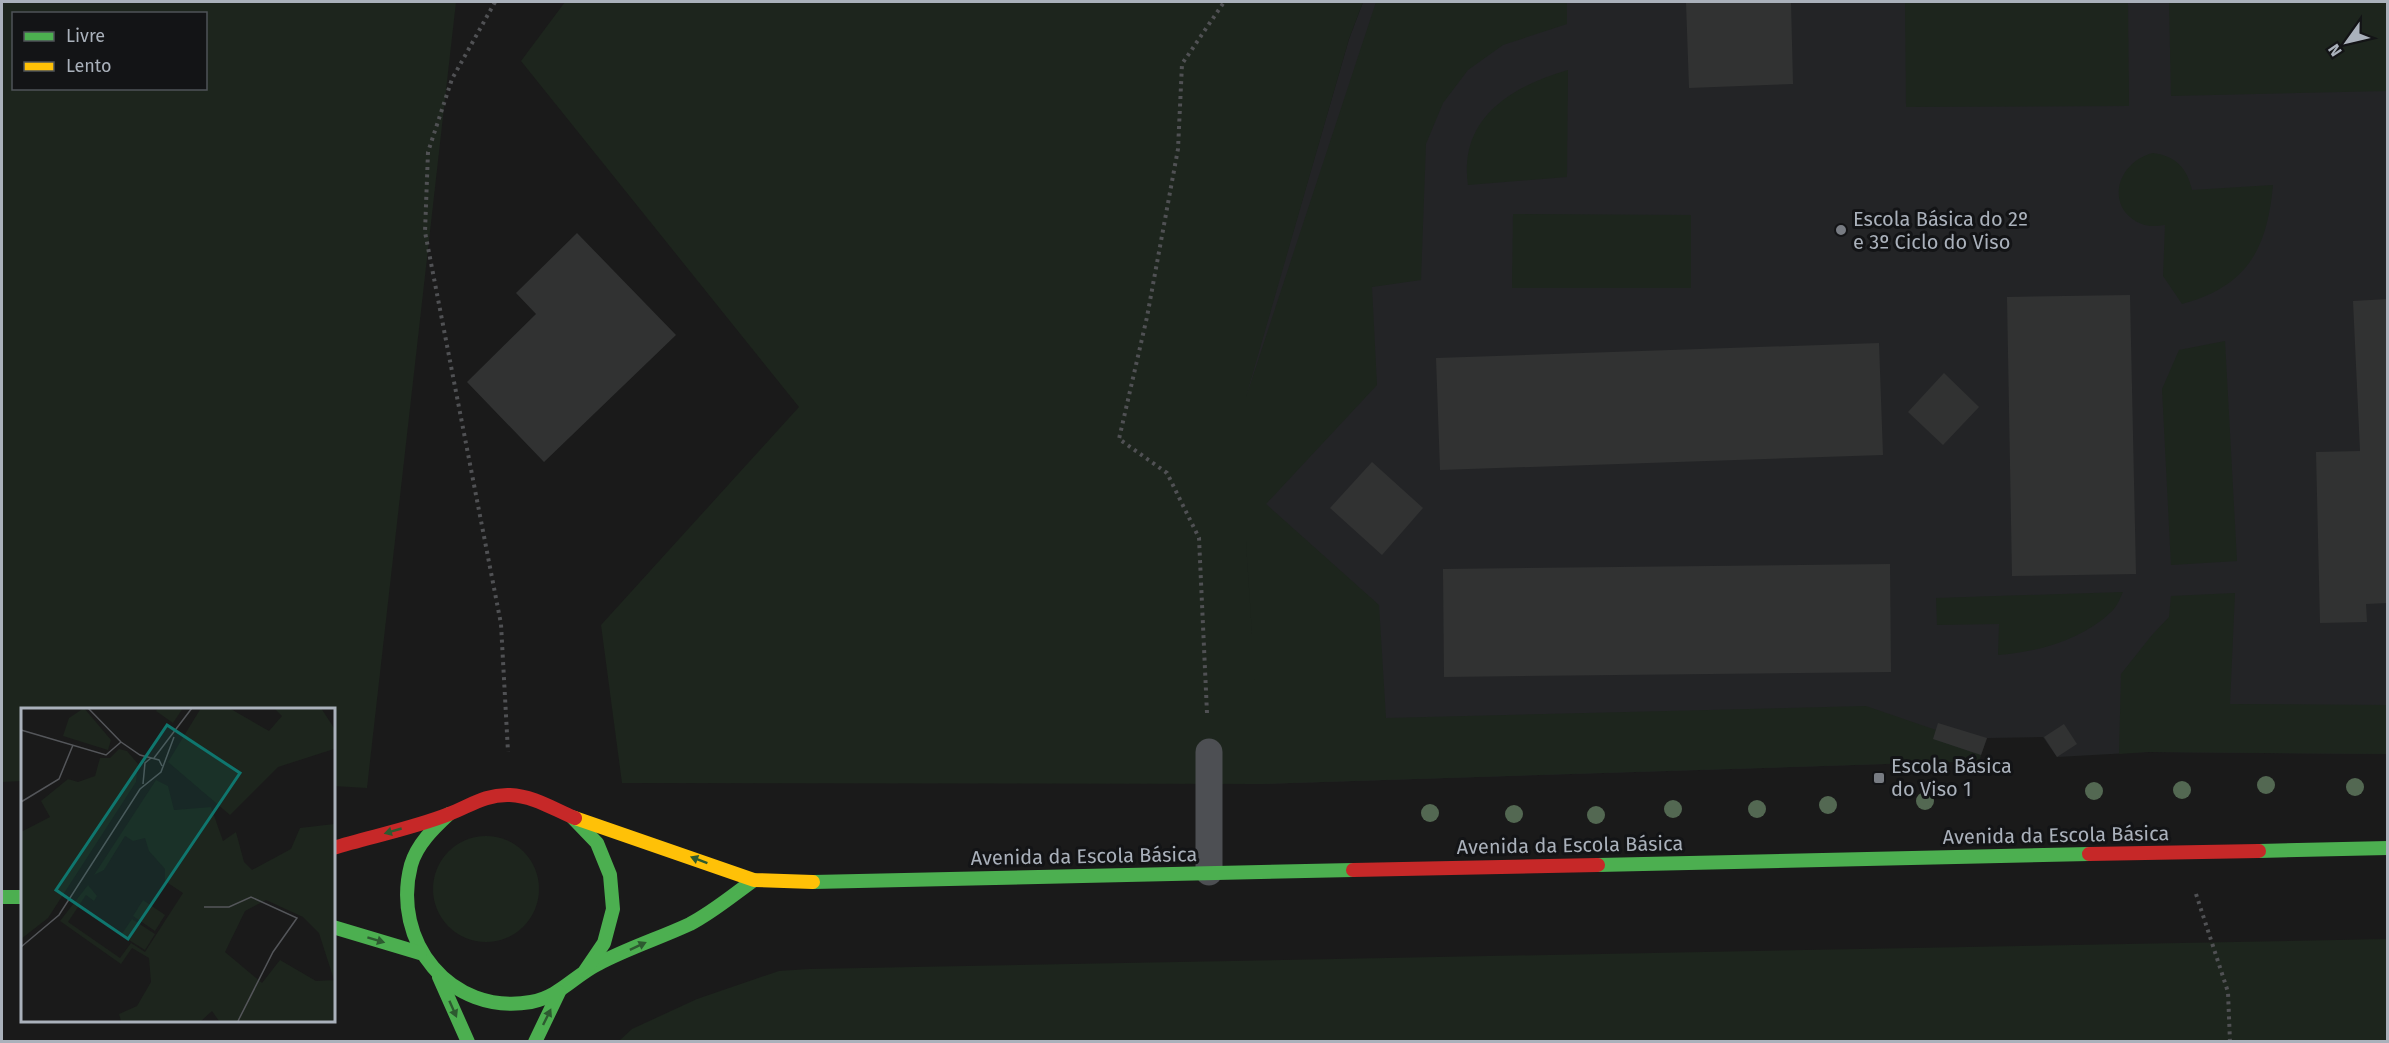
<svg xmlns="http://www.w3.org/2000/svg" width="2389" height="1043" font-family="'Fira Sans',sans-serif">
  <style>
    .built { fill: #232426 }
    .green { fill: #1d251d; fill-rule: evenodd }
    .building { fill: #313232 }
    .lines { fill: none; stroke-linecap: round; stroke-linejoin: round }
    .path { stroke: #505154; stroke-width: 4; stroke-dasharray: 3 4.5; stroke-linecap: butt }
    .lane { stroke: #4d4f53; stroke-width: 27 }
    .fast { stroke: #4caf50; stroke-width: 14 }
    .slow { stroke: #ffc107; stroke-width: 14 }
    .jam { stroke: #c62828; stroke-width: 14 }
    .tree { fill: #536852 }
    .oneway { fill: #2d5a30 }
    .poi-dot { fill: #787c83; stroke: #131416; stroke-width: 2 }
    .labels { text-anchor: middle; stroke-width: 6; stroke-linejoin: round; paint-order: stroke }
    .poi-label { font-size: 20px; fill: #aab1bb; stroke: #131416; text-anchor: start }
    .street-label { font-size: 20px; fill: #aab1bb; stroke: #131416 }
    .inset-road { fill: none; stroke: #54565a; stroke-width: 1.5 }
    .view { fill: #0f766e; fill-opacity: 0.15; stroke: #0f766e; stroke-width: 3 }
    .inset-edge { fill: none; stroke: #aab1bb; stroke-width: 3 }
  </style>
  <rect width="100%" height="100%" fill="#1a1a1a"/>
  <polygon class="built" points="1363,2 2387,2 2387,754 2147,752 2057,757 2043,737 1987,738 1979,761 1262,784 1238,421 1349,39"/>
  <g class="green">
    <path d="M2 2H456L367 788 333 786V710H22V781L2 782ZM14 14H206V88H14Z"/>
    <path d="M565 2H1363L1349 39 1246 397 1376 2H1567V24L1503 45 1468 70 1443 103 1426 144 1421 280 1372 287 1377 385 1266 504 1379 605 1386 718 1866 706 1936 730 1934 739 1981 755 1979 761 1262 784 622 783 601 625 799 407 521 61ZM1246 541V542L1255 680Z"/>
    <polygon points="1905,2 2128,2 2129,106 1906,107"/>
    <polygon points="2169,2 2387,2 2387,91 2171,96"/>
    <path d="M1568 70 1567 177 1468 185C1458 118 1512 86 1568 70Z"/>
    <path d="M2153 153C2176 156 2187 168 2192 190L2273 185C2267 249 2248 286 2182 304L2163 276 2165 225C2158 226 2149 227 2142 224 2104 209 2116 162 2153 153Z"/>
    <polygon points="1513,214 1691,215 1691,288 1512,288"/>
    <polygon points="2225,341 2237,561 2171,565 2162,389 2179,350"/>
    <path d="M2123 592C2120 598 2117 607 2111 612 2082 640 2038 652 1998 655L1999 624 1937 625 1936 598Z"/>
    <polygon points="2235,593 2230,704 2387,705 2387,754 2147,752 2119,754 2121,674 2152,635 2169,617 2171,596"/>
    <circle cx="486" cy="889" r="53"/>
    <polygon points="2387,939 2387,1041 619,1041 632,1029 697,999 779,971 809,969"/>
  </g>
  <g class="building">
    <polygon points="1686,2 1791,2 1793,84 1689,88"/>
    <polygon points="577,233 676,335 544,462 467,382 536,314 516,293"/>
    <polygon points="2130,295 2136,574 2012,576 2007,297"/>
    <polygon points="2388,299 2388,603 2366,604 2367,622 2320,623 2316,452 2360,451 2353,301"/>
    <polygon points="1879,343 1883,455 1440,470 1436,358"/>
    <polygon points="1944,373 1979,407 1943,445 1908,412"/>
    <polygon points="1372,462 1423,508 1382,555 1330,508"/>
    <polygon points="1890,564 1891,672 1444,677 1443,569"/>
    <polygon points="1938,723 1987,738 1981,755 1933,739"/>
    <polygon points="2064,724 2077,744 2057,757 2044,737"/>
  </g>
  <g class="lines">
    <g class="path">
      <polyline points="495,2 452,79 428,152 425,232 501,624 508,752"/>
      <polyline points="1207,713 1199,538 1167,473 1119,439 1147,317 1178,149 1182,64 1224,2"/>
      <polyline points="2196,894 2228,992 2230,1042"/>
    </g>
    <polyline class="lane" points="1209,752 1209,872"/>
    <g class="fast">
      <path d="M449 814C434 828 417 844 411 865 391 941 450 1016 531 1002 559 997 574 976 598 964 628 948 660 938 690 924 713 912 733 895 754 880"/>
      <polyline points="572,817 597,843 610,875 613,909 604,943 585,971"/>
      <polyline points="2259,851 2388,848"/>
      <polyline points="1598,865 2089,854"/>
      <polyline points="813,882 1353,870"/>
      <polyline points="2,897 22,897"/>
      <polyline points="333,927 420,953"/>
      <polyline points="439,977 468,1042"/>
      <polyline points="535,1042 559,992"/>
    </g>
    <polyline class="slow" points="575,818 754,880 813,882"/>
    <g class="jam">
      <path d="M333 848C369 837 414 828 449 814 470 806 485 794 510 795 534 796 553 809 575 818"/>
      <polyline points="2089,854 2259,851"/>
      <polyline points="1353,870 1598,865"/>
    </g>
  </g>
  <g class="tree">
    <circle cx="2266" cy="785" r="9"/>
    <circle cx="2355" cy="787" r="9"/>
    <circle cx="2182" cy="790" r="9"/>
    <circle cx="2094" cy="791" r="9"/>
    <circle cx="1925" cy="801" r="9"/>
    <circle cx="1828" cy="805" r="9"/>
    <circle cx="1673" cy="809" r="9"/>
    <circle cx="1757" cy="809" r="9"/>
    <circle cx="1430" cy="813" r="9"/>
    <circle cx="1514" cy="814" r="9"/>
    <circle cx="1596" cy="815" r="9"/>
  </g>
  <defs><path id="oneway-solid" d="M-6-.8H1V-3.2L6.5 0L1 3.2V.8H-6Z" transform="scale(1.5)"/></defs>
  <g class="oneway">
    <use href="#oneway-solid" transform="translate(393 831) rotate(164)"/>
    <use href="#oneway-solid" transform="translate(699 860) rotate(-159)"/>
    <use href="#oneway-solid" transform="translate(376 940) rotate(17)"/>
    <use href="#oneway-solid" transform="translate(638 946) rotate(-25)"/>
    <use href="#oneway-solid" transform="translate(453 1009) rotate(66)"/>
    <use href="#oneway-solid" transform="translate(547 1017) rotate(-64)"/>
  </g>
  <g class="poi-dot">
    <circle cx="1841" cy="230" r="6"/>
    <rect x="1873" y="772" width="12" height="12" rx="3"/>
  </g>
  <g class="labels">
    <g class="poi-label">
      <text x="1853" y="226">Escola Básica do 2º<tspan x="1853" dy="23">e 3º Ciclo do Viso</tspan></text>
      <text x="1891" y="773">Escola Básica<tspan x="1891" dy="23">do Viso 1</tspan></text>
    </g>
    <g class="street-label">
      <text transform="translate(2056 835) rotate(-1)" y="7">Avenida da Escola Básica</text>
      <text transform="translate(1570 845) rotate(-1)" y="7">Avenida da Escola Básica</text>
      <text transform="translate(1084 856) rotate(-1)" y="7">Avenida da Escola Básica</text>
    </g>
  </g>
  <g transform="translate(21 708)">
    <rect width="314" height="314" fill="#1a1a1a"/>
    <path d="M63 0 90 32 87 42 42 28 48 10ZM137 0H162L152 15 135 3ZM180 0H208L248 23 261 8 253 0H300L313 20V41L257 59 209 107 147 54ZM98 41 106 43 117 56 115 74 27 210 0 231V124L29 109 20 93 47 71 57 74 74 68 79 50H89ZM135 72 147 78 153 102 190 99 202 133 215 124 223 154 231 162 270 141 279 120 313 116V313H198L191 303 180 313H100L98 306 116 298 130 274 128 250 111 240 100 256 39 213 67 177 76 188 73 193 65 187 47 214 99 250 110 235 124 244 162 185 144 173V161L128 143 124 130 112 133 104 128 83 162 73 167ZM245 192 282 209 298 225 313 272 295 273 259 252 241 275 204 244 224 203ZM122 192 144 207 134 223 112 208ZM111 211 134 226 124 242 100 227Z" fill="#1d251d" fill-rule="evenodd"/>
    <path class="inset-road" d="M67 0 100 34 119 47 138 52 141 58M0 22 85 47 100 34M133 50 171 0M122 76 124 55 130 50M0 94 38 71 52 37M183 199H208L230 189 276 210 252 244 217 313M0 239 38 207 119 81 140 64 153 29"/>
    <path class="view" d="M146 17 219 65 107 231 35 182Z"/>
    <rect width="314" height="314" class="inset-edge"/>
  </g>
  <rect width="2389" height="1043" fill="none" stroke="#aab1bb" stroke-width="6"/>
  <rect x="12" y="12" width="195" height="78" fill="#131416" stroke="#4f5358" stroke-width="1.5"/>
  <rect x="24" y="32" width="30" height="9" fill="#4caf50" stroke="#4f5358" stroke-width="1.5"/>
  <text x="66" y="42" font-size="18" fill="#aab1bb">Livre</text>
  <rect x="24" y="62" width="30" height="9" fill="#ffc107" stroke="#4f5358" stroke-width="1.5"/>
  <text x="66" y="72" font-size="18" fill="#aab1bb">Lento</text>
  <g transform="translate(2347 42) rotate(236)" stroke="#131416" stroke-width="4.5" paint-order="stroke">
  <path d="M0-4.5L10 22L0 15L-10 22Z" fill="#aab1bb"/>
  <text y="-9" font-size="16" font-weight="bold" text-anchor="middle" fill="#aab1bb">N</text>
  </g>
</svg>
